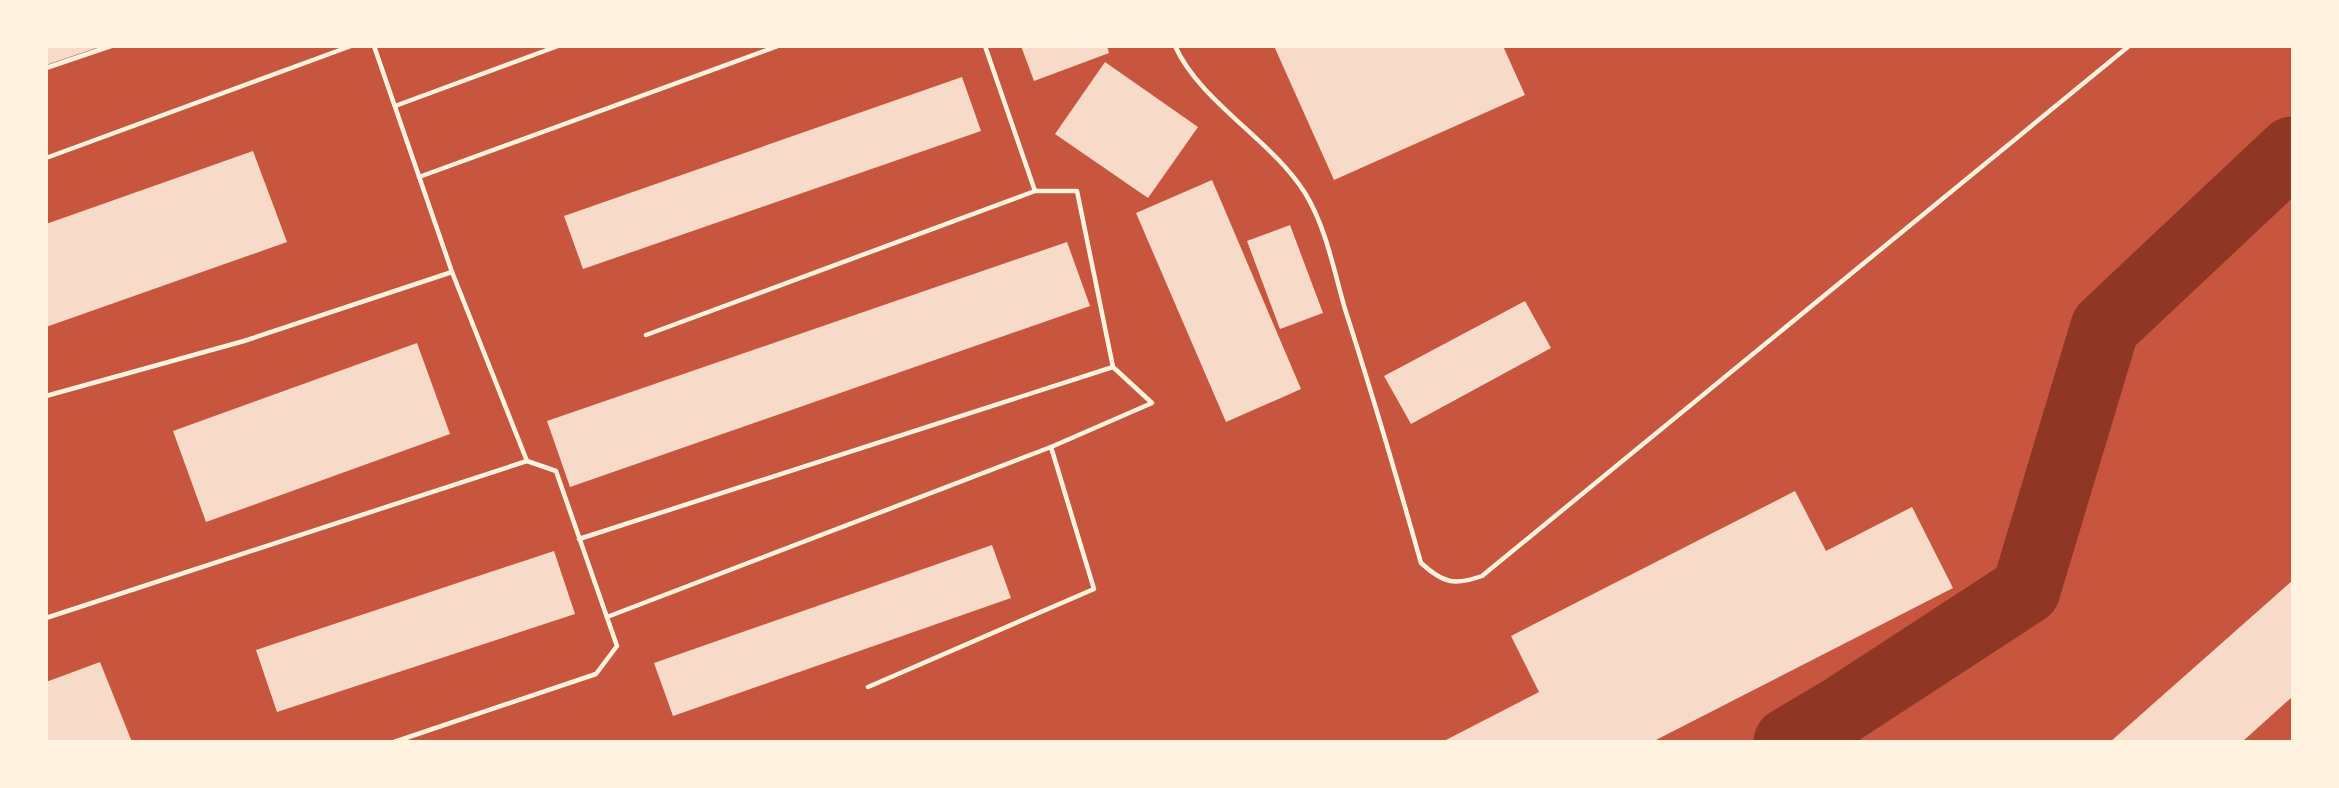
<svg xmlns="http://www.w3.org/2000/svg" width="2339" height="788" font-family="Ubuntu,sans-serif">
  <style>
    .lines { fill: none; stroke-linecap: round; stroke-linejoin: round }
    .river { stroke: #8f3625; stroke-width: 69 }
    .building { fill: #f7dbc8 }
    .service { stroke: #fff3e0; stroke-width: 4.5 }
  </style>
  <rect width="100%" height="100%" fill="#c8553d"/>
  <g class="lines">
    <polyline class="river" points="1788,742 1842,710 2026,590 2105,327 2292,151"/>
  </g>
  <g class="building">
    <polygon points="46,46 99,46 99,47 46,65"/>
    <polygon points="1021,46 1107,46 1109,53 1034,81"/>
    <polygon points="1274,46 1503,46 1525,95 1334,180"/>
    <polygon points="1105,62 1198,127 1148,198 1055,134"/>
    <polygon points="962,77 981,131 583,269 564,216"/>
    <polygon points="253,151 287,242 46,327 46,224"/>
    <polygon points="1212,180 1301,389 1226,422 1136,213"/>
    <polygon points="1290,225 1323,313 1280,329 1247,241"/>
    <polygon points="1067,242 1090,306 570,487 547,421"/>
    <polygon points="1525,301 1551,348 1411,424 1384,376"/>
    <polygon points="417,343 450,434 206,522 173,431"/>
    <polygon points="1795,491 1826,551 1912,507 1953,588 1652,742 1442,742 1539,692 1511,636"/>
    <polygon points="992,545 1011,598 673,716 654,663"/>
    <polygon points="554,551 575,614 277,712 256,650"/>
    <polygon points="2292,581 2292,697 2242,742 2110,742"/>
    <polygon points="100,662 132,742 46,742 46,682"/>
  </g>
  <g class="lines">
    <g class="service">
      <path d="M1175 46C1201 103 1271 139 1305 193 1326 227 1334 271 1345 309 1372 393 1397 478 1421 563 1443 583 1454 586 1482 576L2129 46"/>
      <polyline points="46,68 111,46"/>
      <polyline points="395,106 558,46"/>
      <polyline points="46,158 351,46"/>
      <polyline points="419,177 778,46"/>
      <polyline points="452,272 527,461"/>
      <polyline points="646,335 1035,191"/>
      <polyline points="46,396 244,341 452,272 374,46"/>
      <polyline points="579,539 1113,367"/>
      <polyline points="607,617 1051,447"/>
      <polyline points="46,618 527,461 556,471 617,646 596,674 394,742"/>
      <polyline points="868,687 1094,589 1051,447 1152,403 1113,367 1077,191 1035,191 985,46"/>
    </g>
  </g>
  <rect width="2339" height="788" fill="none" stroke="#fff3e0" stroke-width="96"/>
</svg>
